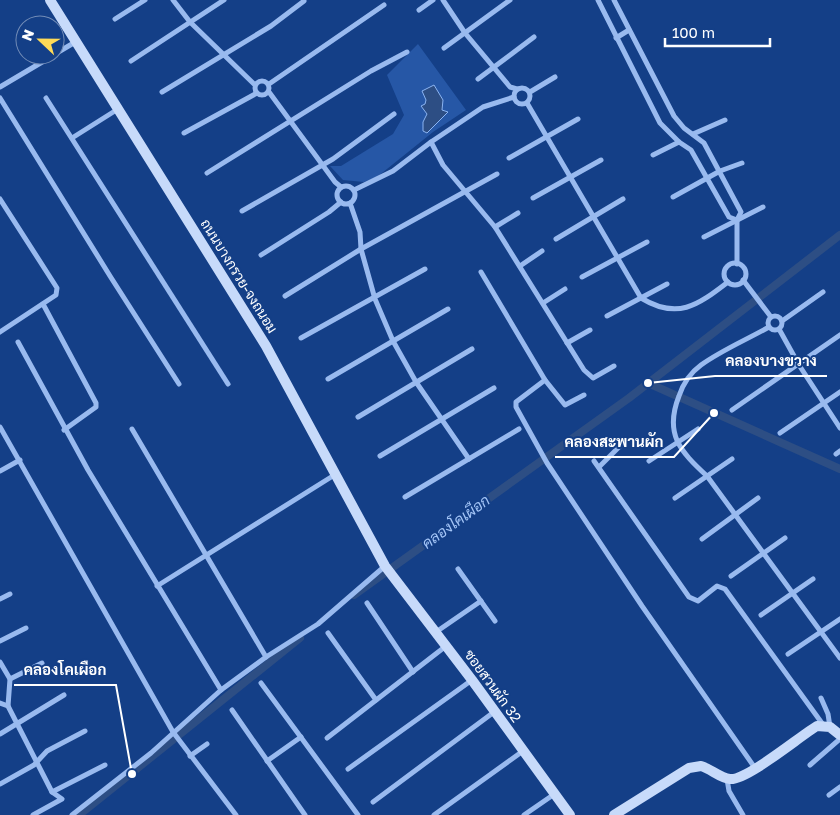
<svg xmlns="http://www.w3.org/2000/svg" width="840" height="815" font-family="'Golos Text',Sarabun,sans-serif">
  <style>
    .green { fill: #2657a6 }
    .water { fill: #2d4e84; stroke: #8bb4f2 }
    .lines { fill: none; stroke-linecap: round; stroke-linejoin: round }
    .canal { stroke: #2d4e84; stroke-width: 8 }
    .street { stroke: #99baef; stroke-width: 5 }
    .secondary { stroke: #c7dafa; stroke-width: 10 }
    .labels { text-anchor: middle; stroke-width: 4; stroke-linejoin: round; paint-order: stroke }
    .street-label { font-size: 14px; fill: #fff; stroke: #143f87 }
    .water-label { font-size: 15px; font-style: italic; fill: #a4c5f7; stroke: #143f87 }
    .leader { fill: none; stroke: #fff; stroke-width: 2 }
    .callout-dot { fill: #fff; stroke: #143f87; stroke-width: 2 }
    .callout-label { font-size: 15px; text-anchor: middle; font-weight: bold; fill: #fff; stroke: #143f87; stroke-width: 4; stroke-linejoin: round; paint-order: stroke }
  </style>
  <rect width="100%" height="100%" fill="#143f87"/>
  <polygon class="green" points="418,44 466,110 433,132 377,177 364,182 343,180 330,166 341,166 393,134 404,115 387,75"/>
  <polygon class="water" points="434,85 443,100 442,110 448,112 427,133 423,131 423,122 427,114 421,106 425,104 426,100 422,91"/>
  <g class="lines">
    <g class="canal">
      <polyline points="648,383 840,469"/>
      <polyline points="354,595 629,398 840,235"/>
      <polyline points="79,815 300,638"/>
    </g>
    <g class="street">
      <polyline points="173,0 190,22 255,85"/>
      <polyline points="443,0 465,33 510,87 517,89"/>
      <polyline points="598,0 660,123 679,142 691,150 729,217 737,220"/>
      <polyline points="614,0 674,116 684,128 704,143 741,212 737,220 737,264"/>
      <polyline points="419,10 433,0"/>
      <polyline points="115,19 145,0"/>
      <polyline points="616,38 629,30"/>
      <polyline points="444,48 510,0"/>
      <polyline points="55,54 77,41"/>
      <polyline points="131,61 224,0"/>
      <polyline points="478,79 534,37"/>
      <circle cx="262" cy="88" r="7"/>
      <polyline points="269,84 384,5"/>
      <polyline points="0,87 54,55"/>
      <circle cx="522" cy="96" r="8"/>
      <polyline points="162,92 271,26 304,1"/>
      <polyline points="269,92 335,182 341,187"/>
      <polyline points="530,92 555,77"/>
      <polyline points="0,98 110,276 179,384"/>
      <polyline points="46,98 228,384"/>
      <path d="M527 103 641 298C677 320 697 306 728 282"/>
      <polyline points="184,133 257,93"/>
      <polyline points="693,134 725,120"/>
      <polyline points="72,138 118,109"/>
      <polyline points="431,142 443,165 495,227 584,370 593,378 614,366"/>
      <polyline points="653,155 679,142"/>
      <polyline points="509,158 578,119"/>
      <polyline points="207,173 371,71 407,52"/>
      <circle cx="346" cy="195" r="9"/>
      <polyline points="354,190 393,171 431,142 483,107 514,97"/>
      <polyline points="673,197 720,171 742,163"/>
      <polyline points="533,198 601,160"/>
      <polyline points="0,199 57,288 56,295 0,332"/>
      <polyline points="350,203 360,232 361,249 375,299 393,341 416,382 469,459"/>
      <polyline points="242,211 333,159 394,114"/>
      <polyline points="495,227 518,213"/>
      <polyline points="704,237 763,207"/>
      <polyline points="556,239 623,199"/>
      <polyline points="261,255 329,212 341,202"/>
      <circle cx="735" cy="274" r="11"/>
      <polyline points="520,266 542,251"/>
      <polyline points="481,272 545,380 516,402 516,407 547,463 642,606 755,768"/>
      <polyline points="582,277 647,242"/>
      <polyline points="743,280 771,317"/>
      <polyline points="285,296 361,249 497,174"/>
      <polyline points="543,303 565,289"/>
      <polyline points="43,304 96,403 96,407 64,430"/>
      <circle cx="775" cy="323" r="7"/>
      <polyline points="607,316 667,284"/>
      <polyline points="782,321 823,292"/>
      <path d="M769 327C746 340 722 350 701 365 690 373 683 384 679 396 664 434 680 451 707 476L840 658"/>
      <polyline points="779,329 799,365 840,428"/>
      <polyline points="301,338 425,269"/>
      <polyline points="18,342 88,470 221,690"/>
      <polyline points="567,343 590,330"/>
      <polyline points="328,379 448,309"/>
      <polyline points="545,380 565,405 584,395"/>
      <polyline points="732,410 840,335"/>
      <polyline points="358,417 472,349"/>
      <polyline points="0,427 173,732 236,815"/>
      <polyline points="132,429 266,657"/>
      <polyline points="780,433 840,392"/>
      <polyline points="836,454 840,451"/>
      <polyline points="380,456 494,388"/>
      <polyline points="594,461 689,597 698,601 717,586 725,589 824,726"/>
      <polyline points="649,461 698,429"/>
      <polyline points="599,467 624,442"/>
      <polyline points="0,471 20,460"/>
      <polyline points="405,497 519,429"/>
      <polyline points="675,498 732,459"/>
      <polyline points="702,539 758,498"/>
      <polyline points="458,569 495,621"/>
      <polyline points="731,576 785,538"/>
      <polyline points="157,586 336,474"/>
      <polyline points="0,599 10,594"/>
      <polyline points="367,603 413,672"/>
      <polyline points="761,615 813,579"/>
      <polyline points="436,632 481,601"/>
      <polyline points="328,633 376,700"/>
      <polyline points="0,641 26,628"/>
      <polyline points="788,654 840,619"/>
      <polyline points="0,662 10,679 8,706 52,792 62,799 33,815"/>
      <polyline points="10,679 42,663"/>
      <polyline points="261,683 358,815"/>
      <polyline points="821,698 828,714 830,727"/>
      <polyline points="0,703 8,706"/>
      <polyline points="232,710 305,815"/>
      <polyline points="0,734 64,695"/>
      <polyline points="327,738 446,646"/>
      <polyline points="190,756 207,744"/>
      <polyline points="267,761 301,737"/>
      <polyline points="810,765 840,739"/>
      <polyline points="348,769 472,680"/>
      <polyline points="727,779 729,791 743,815"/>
      <polyline points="0,784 34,765 47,751 85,731"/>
      <polyline points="52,792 105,765"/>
      <polyline points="829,795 840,787"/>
      <polyline points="373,802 494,712"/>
      <polyline points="72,815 151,753 221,690 266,657 318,624 385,566"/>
      <polyline points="434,815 523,751"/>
      <polyline points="524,815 553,795"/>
    </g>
    <g class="secondary">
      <polyline points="50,0 266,346 385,566 472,680 570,815"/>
      <path d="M614 815 689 768 701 766C711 769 720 778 730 779 746 781 800 736 817 726L830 727 840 735"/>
    </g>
  </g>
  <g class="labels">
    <g class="street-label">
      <text transform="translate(239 276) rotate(58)" y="5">ถนนบางกรวย-จงถนอม</text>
      <text transform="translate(493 686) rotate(54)" y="5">ซอยสวนผัก 32</text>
    </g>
    <g class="water-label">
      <text transform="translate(456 522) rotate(-36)" y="5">คลองโคเผือก</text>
    </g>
  </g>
  <path class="leader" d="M648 383L715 376H827M714 413L674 457H555M132 774L116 685H14"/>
  <g class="callout-dot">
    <circle cx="648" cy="383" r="5"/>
    <circle cx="714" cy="413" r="5"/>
    <circle cx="132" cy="774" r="5"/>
  </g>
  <g class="callout-label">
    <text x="771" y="366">คลองบางขวาง</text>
    <text x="614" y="447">คลองสะพานผัก</text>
    <text x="65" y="675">คลองโคเผือก</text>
  </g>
  <g transform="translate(40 40) rotate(292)"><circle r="24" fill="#143f87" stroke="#728cb7"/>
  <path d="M0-4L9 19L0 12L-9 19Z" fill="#ffda57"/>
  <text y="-8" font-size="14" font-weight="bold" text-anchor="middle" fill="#ffffff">N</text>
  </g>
  <path d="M665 38v8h105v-8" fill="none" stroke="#ffffff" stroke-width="2.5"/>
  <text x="672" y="38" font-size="15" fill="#ffffff" stroke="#143f87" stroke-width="4" paint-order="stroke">100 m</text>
</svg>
